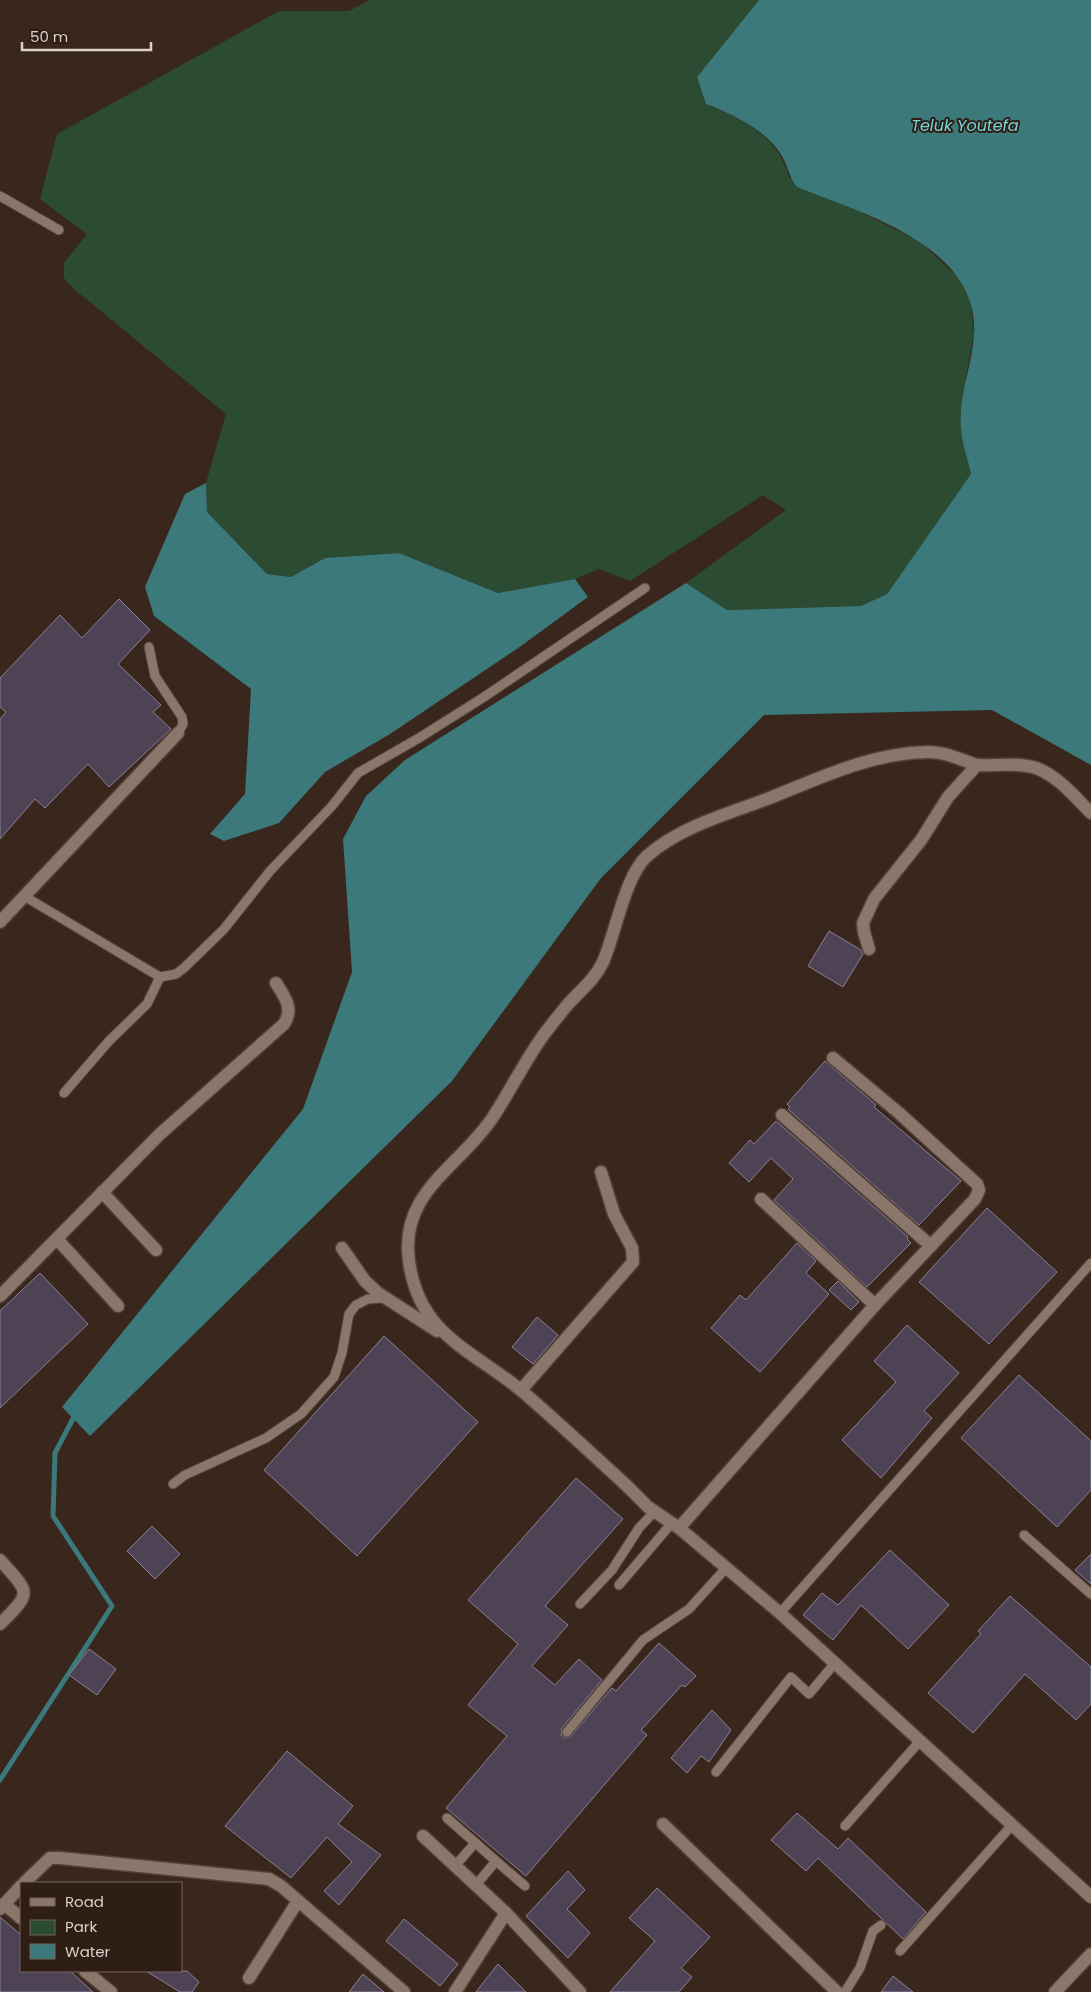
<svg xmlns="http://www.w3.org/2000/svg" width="1091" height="1992" font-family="Poppins,sans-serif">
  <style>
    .green { fill: #2c4b33 }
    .water { fill: #3b797a }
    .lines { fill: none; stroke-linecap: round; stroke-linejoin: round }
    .stream { stroke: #3b797a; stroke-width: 5 }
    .building { fill: #4d4354; stroke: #8b8094 }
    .lane-casing { stroke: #50423a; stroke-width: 11 }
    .street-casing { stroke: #50423a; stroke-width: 15 }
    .lane { stroke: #8b766b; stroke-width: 9 }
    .street { stroke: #8b766b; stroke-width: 12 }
    .labels { text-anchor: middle; stroke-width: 4; stroke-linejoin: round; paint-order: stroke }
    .water-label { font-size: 16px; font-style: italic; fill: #72d6d8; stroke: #2e1e15 }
  </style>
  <rect width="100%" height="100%" fill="#39271e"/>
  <path class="green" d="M370 0H759L697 77 706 104C743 119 779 137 789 177L919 241 960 279 970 300 974 334 966 376 961 429 971 474 887 594 861 606 727 610 686 583 786 510 763 495 630 581 599 569 575 579 498 593 399 553 325 558 291 577 267 574 207 512 206 483 226 414 74 289 64 278V263L87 234 40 199 57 134 279 11H349Z"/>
  <g class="water">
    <path d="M759 0H1091V765L992 710 764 715 601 878 452 1081 90 1436 62 1407 303 1109 352 972 343 839 366 796 405 760 686 583 727 610 861 606 887 594 971 474C968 459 962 444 961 429 958 397 972 366 974 335 980 246 862 213 797 187 788 176 788 164 780 153 764 129 732 114 706 104L697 77Z"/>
    <polygon points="206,483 207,512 267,574 291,577 325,558 399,553 498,593 575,579 588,597 521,646 390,734 325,772 279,823 224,841 210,834 245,794 251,689 154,616 145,587 185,494"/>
  </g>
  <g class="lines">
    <polyline class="stream" points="0,1780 112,1606 53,1516 55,1453 76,1413"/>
  </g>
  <g class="building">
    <polygon points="119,599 150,630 118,664 161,705 153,712 171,729 109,787 88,764 45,808 35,799 0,839 0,719 6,712 0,707 0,678 60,615 82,638"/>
    <polygon points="829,931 861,950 863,954 843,987 808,966"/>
    <polygon points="825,1061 876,1105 874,1107 961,1181 919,1225 788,1109 790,1107 787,1104"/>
    <polygon points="776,1121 908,1237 907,1239 911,1243 867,1287 774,1200 793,1179 771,1158 749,1182 729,1163 750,1140 754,1144"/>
    <polygon points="987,1208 1057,1272 989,1344 919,1282"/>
    <polygon points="797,1243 816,1261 806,1273 829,1294 760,1372 711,1328 740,1295 746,1300"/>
    <polygon points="40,1273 88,1324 0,1408 0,1311"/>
    <polygon points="838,1281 859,1302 851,1310 829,1290"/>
    <polygon points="537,1317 558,1335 533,1364 512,1347"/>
    <polygon points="907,1325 959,1373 924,1411 932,1418 881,1478 842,1440 896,1382 874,1361"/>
    <polygon points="384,1336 478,1422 357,1556 264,1470"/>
    <polygon points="1019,1375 1091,1441 1091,1490 1057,1527 961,1438"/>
    <polygon points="576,1478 623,1519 545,1606 568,1625 532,1666 555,1685 579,1659 602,1680 562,1728 561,1735 566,1738 571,1736 612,1688 616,1691 659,1643 696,1676 685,1687 682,1685 641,1730 647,1735 526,1876 446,1808 507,1736 468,1705 518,1644 468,1600"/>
    <polygon points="152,1526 180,1554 155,1579 127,1551"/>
    <polygon points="890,1550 949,1605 908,1649 861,1605 833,1640 803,1615 822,1593 838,1605"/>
    <polygon points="1091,1554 1091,1584 1075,1570"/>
    <polygon points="1010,1596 1091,1667 1091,1704 1076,1720 1025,1674 973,1733 928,1693 981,1634 978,1631"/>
    <polygon points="89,1649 116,1669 97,1695 69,1675"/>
    <polygon points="712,1710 731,1730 709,1762 701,1756 687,1773 671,1758"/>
    <polygon points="287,1751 353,1806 338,1824 381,1855 339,1905 324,1891 352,1862 327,1837 291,1878 225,1826"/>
    <polygon points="797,1813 838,1849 848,1838 926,1912 903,1939 818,1858 806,1871 771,1840"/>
    <polygon points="568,1871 585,1890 567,1909 590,1933 568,1958 526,1916"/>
    <polygon points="657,1888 710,1937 681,1968 692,1977 679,1992 610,1992 655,1941 629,1918"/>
    <polygon points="0,1917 21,1935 21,1971 70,1971 93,1992 0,1992"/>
    <polygon points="404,1919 458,1964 440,1986 386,1941"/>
    <polygon points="498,1964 526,1992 476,1992"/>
    <polygon points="146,1971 187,1971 199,1982 192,1992 180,1992"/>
    <polygon points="363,1974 384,1992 349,1992"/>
    <polygon points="893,1976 913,1992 881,1992"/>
  </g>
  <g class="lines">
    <defs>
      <g id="lane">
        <polyline points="0,196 59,230"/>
        <polyline points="149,647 155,676 182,717 183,724 178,733"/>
        <polyline points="24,896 160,977 176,974 184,968 224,929 270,871 332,806 358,773 419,738 484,697 645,588"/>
        <polyline points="64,1093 109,1041 147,1004 160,977"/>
        <polyline points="173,1484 185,1475 266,1438 301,1414 334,1377 342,1353 349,1314 356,1305 368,1299 385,1298"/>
        <polyline points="1024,1535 1091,1594"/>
        <polyline points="619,1585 671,1524"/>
        <polyline points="580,1604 612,1570 639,1528 654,1512"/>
        <polyline points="780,1613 1091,1263"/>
        <polyline points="567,1732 643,1640 689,1609 727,1567"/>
        <polyline points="716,1772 791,1677 809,1694 835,1663"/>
        <polyline points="447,1818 496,1861"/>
        <polyline points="845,1826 920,1741"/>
        <polyline points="455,1866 475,1843"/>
        <polyline points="476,1885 496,1861 525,1886"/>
        <polyline points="900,1951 1012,1825"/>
        <polyline points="845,1992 860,1968 873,1931 881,1925"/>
      </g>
      <g id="street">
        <path d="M977 765C996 766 1018 762 1036 768 1058 776 1075 797 1091 813"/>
        <polyline points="0,922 178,733"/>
        <path d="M869 949 864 932 863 923 874 899 921 840 948 797 977 765C961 760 944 751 927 752 870 753 818 779 767 799 727 814 680 827 647 856 625 876 616 932 603 962 595 979 582 989 570 1002 561 1012 553 1023 545 1033 525 1060 511 1090 493 1117 460 1167 399 1192 409 1261 419 1336 473 1350 523 1392 558 1422 592 1454 626 1485L648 1507 679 1528 780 1613 1091 1897"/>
        <polyline points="782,1115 931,1246"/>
        <polyline points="102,1192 156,1250"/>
        <polyline points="761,1199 875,1305"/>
        <polyline points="57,1239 118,1306"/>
        <polyline points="342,1248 365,1281 378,1293 437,1331"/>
        <path d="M0 1296 160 1134 284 1024C294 1009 285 997 276 983"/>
        <polyline points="521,1390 633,1262 632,1248 614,1214 601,1172"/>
        <polyline points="679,1528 875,1305 975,1199 979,1190 977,1184 899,1113 833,1058"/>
        <path d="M0 1560C30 1594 33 1591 0 1624"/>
        <polyline points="663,1824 837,1992"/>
        <polyline points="423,1836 506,1913 580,1992"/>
        <polyline points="24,1883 50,1858 60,1858 269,1879 281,1886 404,1992"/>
        <polyline points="4,1904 21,1918"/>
        <polyline points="0,1909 21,1886"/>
        <polyline points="85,1971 111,1992"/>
        <polyline points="249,1978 298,1901"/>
        <polyline points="455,1992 506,1913"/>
        <polyline points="1055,1992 1091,1954"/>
      </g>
    </defs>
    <use href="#lane" class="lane-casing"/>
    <use href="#street" class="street-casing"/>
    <use href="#lane" class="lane"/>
    <use href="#street" class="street"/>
  </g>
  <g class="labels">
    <g class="water-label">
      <text x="965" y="131">Teluk Youtefa</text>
    </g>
  </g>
  <rect x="20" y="1882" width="162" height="90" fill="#2e1e15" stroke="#74655d"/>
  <rect x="30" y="1898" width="25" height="8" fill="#8b766b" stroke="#74655d"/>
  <text x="65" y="1907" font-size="15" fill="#dcd0ca">Road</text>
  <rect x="30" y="1920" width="25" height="15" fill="#2c4b33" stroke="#74655d"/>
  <text x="65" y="1932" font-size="15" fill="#dcd0ca">Park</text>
  <rect x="30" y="1944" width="25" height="15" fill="#3b797a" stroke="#74655d"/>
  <text x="65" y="1957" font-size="15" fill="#dcd0ca">Water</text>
  <path d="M22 42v8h129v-8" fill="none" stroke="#dcd0ca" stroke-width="2.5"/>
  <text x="30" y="42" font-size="15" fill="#dcd0ca" stroke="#2e1e15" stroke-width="4" paint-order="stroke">50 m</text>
</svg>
